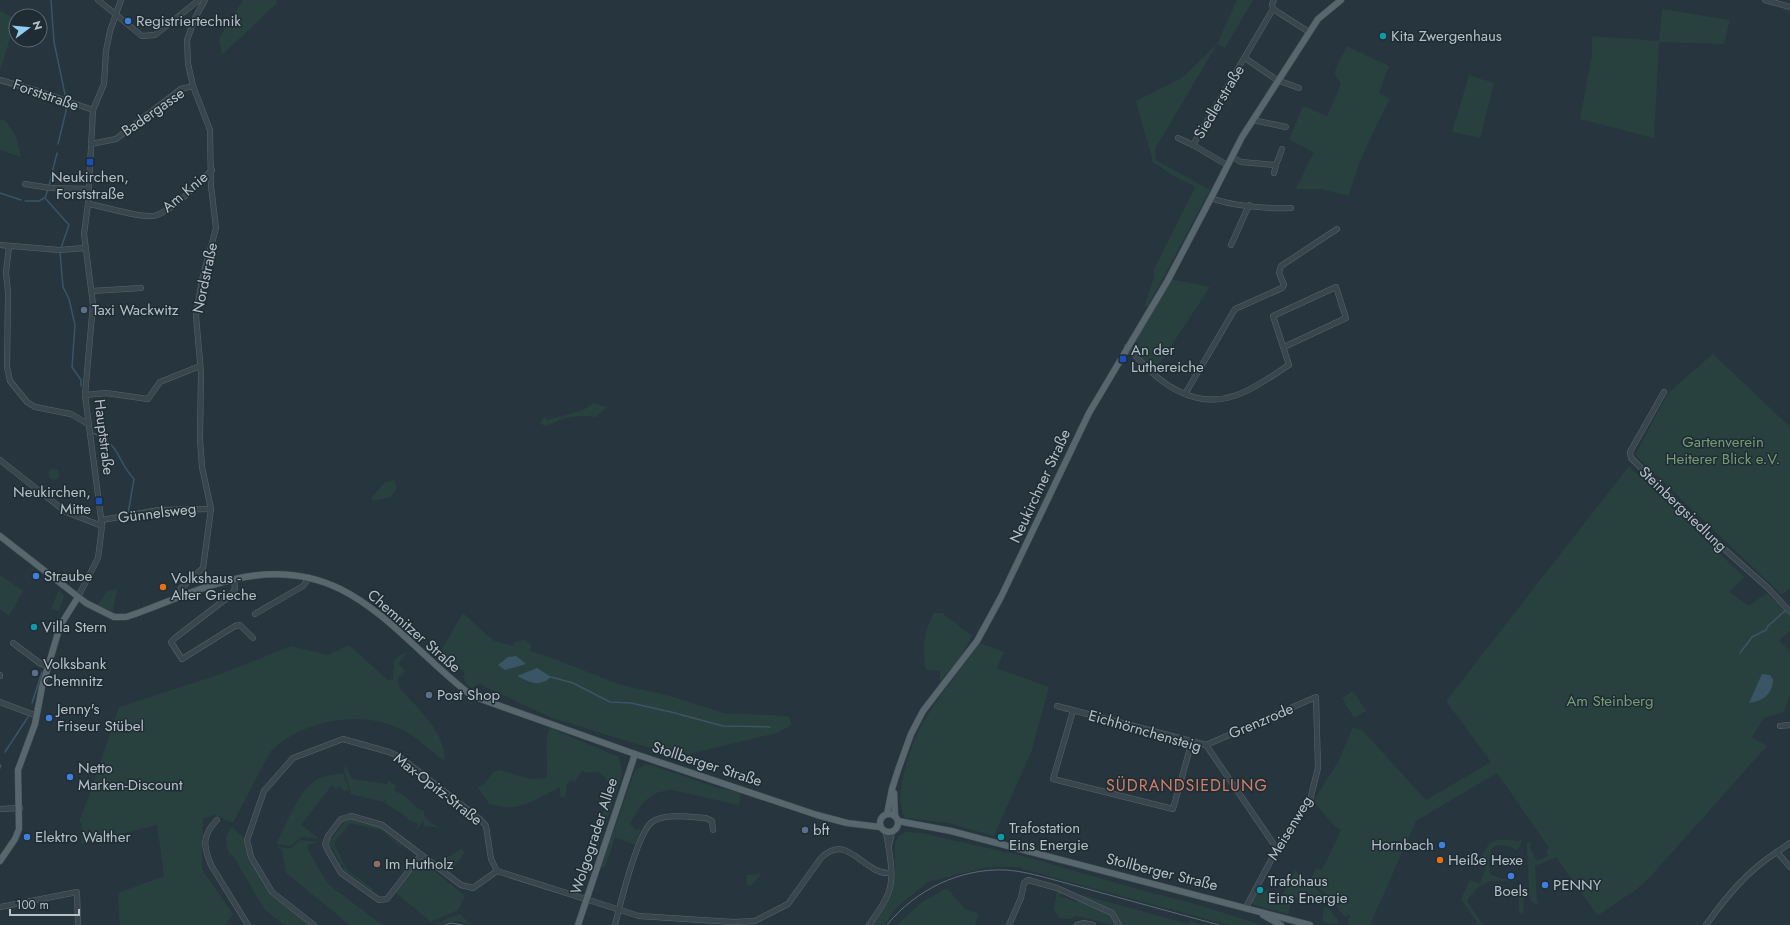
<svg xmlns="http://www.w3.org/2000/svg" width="1790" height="925" font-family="Jost,sans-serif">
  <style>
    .green { fill: #29413e }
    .water { fill: #3a5565 }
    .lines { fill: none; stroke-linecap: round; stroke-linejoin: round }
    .stream { stroke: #3a5565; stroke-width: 1.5 }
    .minor-casing { stroke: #58646c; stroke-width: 6 }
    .major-casing { stroke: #46525a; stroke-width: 7 }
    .minor { stroke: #3a464e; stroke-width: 5 }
    .major { stroke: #58666e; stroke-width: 6 }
    .tram { stroke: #5c6b75; stroke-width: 1 }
    .shop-dot { fill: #3f7fe0; stroke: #1f2c33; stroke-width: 1.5 }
    .culture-dot { fill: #0f9aa8; stroke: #1f2c33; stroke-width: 1.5 }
    .transit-dot { fill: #1a4fb4; stroke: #1f2c33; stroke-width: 1.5 }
    .service-dot { fill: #5c6f8a; stroke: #1f2c33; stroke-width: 1.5 }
    .food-dot { fill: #e8710a; stroke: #1f2c33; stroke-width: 1.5 }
    .education-dot { fill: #8d6e63; stroke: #1f2c33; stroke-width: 1.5 }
    .labels { text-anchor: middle; stroke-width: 3; stroke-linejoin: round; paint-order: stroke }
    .poi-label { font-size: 15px; fill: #b6c1c9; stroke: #1f2c33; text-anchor: start }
    .street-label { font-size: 15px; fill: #b6c1c9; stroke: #1f2c33 }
    .park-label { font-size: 15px; fill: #759e76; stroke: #1f2c33 }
    .neighbourhood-label { font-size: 16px; letter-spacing: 1px; fill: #d18169; stroke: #1f2c33 }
  </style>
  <rect width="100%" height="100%" fill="#26353e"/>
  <g class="green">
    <polygon points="243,0 277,0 276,4 222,55 219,38"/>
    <polygon points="1237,0 1253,0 1225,48 1217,44 1155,149 1156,160 1210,190 1148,306 1144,307 1154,278 1154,269 1195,187 1172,175 1153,162 1136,101 1182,78 1217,44"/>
    <polygon points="1662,9 1730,20 1724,44 1659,42 1654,138 1580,119 1592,55 1592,36 1659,41"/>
    <polygon points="0,11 12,17 11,35 1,68 0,68"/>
    <path d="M1347 46 1389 66 1379 93 1390 99C1374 130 1358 161 1349 196L1321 189H1296L1314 152 1289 140 1303 106 1327 116 1341 84 1334 73Z"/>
    <polygon points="1469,75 1494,83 1480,138 1452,132"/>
    <polygon points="0,119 6,121 16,136 21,157 0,150"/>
    <polygon points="1170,279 1210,287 1154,372 1131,347"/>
    <polygon points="1713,354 1790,427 1790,588 1782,595 1635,455 1668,393"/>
    <path d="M594 403 607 407 596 417C580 414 560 417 546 427L540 423 544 417 548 420 583 410Z"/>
    <path d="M1629 466 1744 577 1729 592 1749 606 1767 593 1790 617V630L1779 641 1790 651V695L1784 712 1764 718 1752 737 1767 746 1650 877 1637 889 1600 914 1597 915 1556 857 1535 866 1537 903 1543 904C1536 905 1532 904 1529 897L1527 843 1530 842 1532 844 1529 846 1537 861 1548 856 1546 851 1549 848 1497 773 1416 821 1370 925H1349L1348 920 1350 916 1349 914 1346 917 1344 916 1328 896 1310 881 1316 868 1322 870 1341 830 1333 825 1313 801 1338 762 1353 727 1363 731 1426 800 1491 762 1446 701Z"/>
    <circle cx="54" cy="474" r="5.5"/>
    <polygon points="394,480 397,488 391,497 372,501 372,497 385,482"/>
    <polygon points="0,575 23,591 9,616 0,610"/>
    <polygon points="115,588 117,590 113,611 98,605 107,591 114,590"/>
    <polygon points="59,589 64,596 59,611 51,609"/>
    <polygon points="463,613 494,641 513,646 515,642 525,639 531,645 530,651 555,659 621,685 667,695 724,713 787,716 790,718 792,725 777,733 693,753 683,758 552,718 479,684 471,688 466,684 463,676 465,673 440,652"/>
    <path d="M934 613H942L972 636 960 658 940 681V671L926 670C921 652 924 629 934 613Z"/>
    <path d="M980 643 1004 652 997 668 1049 687 1032 750 994 836 948 823 905 818C898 806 900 790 903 777 916 717 946 691 980 643Z"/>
    <path d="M349 645 389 681 393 679 394 661 400 655 408 652 398 664 405 670 403 675 398 677 400 689C417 707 448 735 444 761 432 752 419 739 405 731 364 709 303 719 270 752L233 823 215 815 203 818 202 869 233 914 226 925H120L118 893 164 876 157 825 81 844 82 824 79 821 87 801 119 707 218 675 291 646 328 655Z"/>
    <polygon points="1353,691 1366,711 1354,718 1342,698"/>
    <path d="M550 728 619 757 622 770 620 781 589 872 584 870 608 798 610 786 605 777 598 772 587 773 582 771 575 782 571 780 567 784 566 795 564 798 560 796V787C534 800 519 814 489 804L485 797 477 788 484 784 493 772 500 770 530 779 546 778C550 761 542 744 550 728Z"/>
    <path d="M347 765V769L352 779 387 784 388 780 396 785 394 790C395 791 397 792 399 793 409 797 413 808 424 811 424 820 433 824 440 828L424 826 423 820 416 832 418 823 408 820V818L385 803V800L383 802 351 794 344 769Z"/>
    <polygon points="644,765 651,765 715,787 741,793 739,805 671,790 659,792 648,798 639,808 630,824 635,829 641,830 635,845 615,837 605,868 601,867 635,770"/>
    <path d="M343 773 349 790H346L345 792 339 786 336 789 332 785 301 825 319 839 302 837 290 846 276 844C287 824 297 791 318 779 325 775 335 775 343 773Z"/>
    <polygon points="345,818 355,818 354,820 371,825 372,822 383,828 382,830 401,845 403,843 401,847 380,830 350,823 335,841 335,846 347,870 373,889 372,891 349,873 347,874 342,870 345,867 342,864 339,866 337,864 340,862 332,848 329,849 328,845 330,836 332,838 344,823 342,821"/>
    <path d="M232 827 245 839 248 858 273 896 311 925H284L264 909 232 854 230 855C225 845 224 835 232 827Z"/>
    <polygon points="905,832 923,833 1027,857 1130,887 1199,905 1262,925 1228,925 1022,869 1023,867 988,867 928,882 896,908 884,925 870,925 891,894 895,870 895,844 899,836"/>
    <path d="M1520 838 1522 841 1518 850C1508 847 1500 841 1491 849L1489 863 1490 874 1502 879H1516V881C1489 881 1484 877 1467 901L1483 925H1479L1461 899 1470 880 1480 884 1487 863 1481 859C1490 836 1497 839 1519 841Z"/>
    <polygon points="300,840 319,842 308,845 308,850 328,884 382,925 350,925 286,873 282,851 278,847 291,848"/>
    <polygon points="463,848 464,854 453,868 446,858"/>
    <polygon points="421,860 465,896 458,910 431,922 395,892"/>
    <polygon points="1295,870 1325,897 1322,898 1300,891 1298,898 1293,896 1288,914 1251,904 1259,887 1281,897"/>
    <polygon points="761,874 752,885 747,886 746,875"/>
    <polygon points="1519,886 1522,886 1523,889 1524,912 1522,915 1519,912"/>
    <polygon points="947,888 965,909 979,914 975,925 897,925 922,902"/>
    <polygon points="1057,890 1062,892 1060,896 1077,902 1079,894 1189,924 1190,921 1205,925 1114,925 1076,916 1071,919 1059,918 1054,909"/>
    <polygon points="1327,907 1338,920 1337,924 1330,924 1322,921 1324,908"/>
    <polygon points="460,914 471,925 457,921 436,925 448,918"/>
  </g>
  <g class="water">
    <polygon points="516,656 526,664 505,670 498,665 508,657"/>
    <path d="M537 668 551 677C538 688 530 682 517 676Z"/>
    <path d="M1762 674 1770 675 1773 679C1773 694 1763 701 1749 703Z"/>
  </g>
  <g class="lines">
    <g class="stream">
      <polyline points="51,0 54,42 66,99"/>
      <polyline points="58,144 66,111 66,102"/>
      <polyline points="49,186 57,153"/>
      <polyline points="48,189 45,198 69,225 61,248"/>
      <polyline points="0,193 21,200"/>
      <polyline points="25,201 39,201 44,198"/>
      <polyline points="60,252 63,287 69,299 75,325 72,367 81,380 81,386"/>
      <path d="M93 433C122 446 116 460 134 479L128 514"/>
      <polyline points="1740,653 1752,637 1766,630 1768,626 1786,610"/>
      <polyline points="551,677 573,683 610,702 631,703 671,712 723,726 770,727"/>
      <polyline points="32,703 42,672"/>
      <polyline points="5,752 28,717"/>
      <polyline points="0,768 1,765"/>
    </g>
    <defs>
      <g id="minor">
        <polyline points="98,0 142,36 155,35 199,0"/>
        <polyline points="1765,0 1790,7"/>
        <polyline points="1273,9 1309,32"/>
        <polyline points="1273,9 1272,4 1274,0"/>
        <polyline points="1245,58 1277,80 1299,88"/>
        <polyline points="0,80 41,92 93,110"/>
        <polyline points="1253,120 1286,127"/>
        <polyline points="1178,138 1193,145"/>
        <polyline points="91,144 116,139 181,89 193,86"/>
        <polyline points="1232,157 1241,162 1276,165 1282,149"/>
        <polyline points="1227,165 1193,145 1273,9"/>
        <polyline points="1274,173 1276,165"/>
        <polyline points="25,184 50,188 89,189"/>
        <path d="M1211 198C1231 206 1270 209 1291 208"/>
        <path d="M88 204C104 206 144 220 157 215 176 208 197 184 212 170"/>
        <polyline points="0,245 59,250 85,248"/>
        <polyline points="1231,245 1249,205"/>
        <polyline points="9,247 6,272 8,293 7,367 10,381 27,402 35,407 71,414 88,424"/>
        <polyline points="92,291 141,288"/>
        <path d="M1127 347C1144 365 1161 385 1185 394L1235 309 1282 288 1284 285 1279 273 1281 266 1337 229"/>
        <polyline points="1664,392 1630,452 1631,458 1712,538 1769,589 1790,612"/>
        <path d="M1185 394C1226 411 1256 386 1289 365L1273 316 1336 287 1346 318 1284 347"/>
        <polyline points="85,395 106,393 148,399 160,382 200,366"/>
        <polyline points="0,460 66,512 102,526"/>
        <polyline points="102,520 159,510 211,509"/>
        <polyline points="234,579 235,589 231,595 175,638 171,642 182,659 235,626 240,625 253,638"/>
        <polyline points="78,597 98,558 102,526 85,395 93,304 84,234 88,204 93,110 104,84 106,51 110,31 121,0"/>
        <polyline points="174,598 176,593 203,568 211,509 202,467 200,439 201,373 196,316 202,280 216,228 211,186 210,130 193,86 188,64 187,40 195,18 205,0"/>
        <polyline points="255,614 303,586 309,578"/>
        <polyline points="13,643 41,664 49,667"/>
        <polyline points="0,676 0,675"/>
        <polyline points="0,702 37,716"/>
        <polyline points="1057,706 1206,745 1277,849"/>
        <polyline points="1073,711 1053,779 1173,809 1192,741"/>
        <polyline points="1780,726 1790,725"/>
        <polyline points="1206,745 1316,697 1318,768 1310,800 1277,849 1246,907"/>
        <polyline points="0,809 20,808"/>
        <path d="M217 820C202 835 203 846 211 865L248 925"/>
        <polyline points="889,846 892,832"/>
        <polyline points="1777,852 1790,843"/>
        <polyline points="420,856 387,899 379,900 341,873 327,849 325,844 328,836 341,819 351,816 382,825 461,885 473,888 497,871"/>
        <polyline points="0,907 77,892 78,925"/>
        <path d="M314 925 272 892 251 857 247 840 264 791 293 758 343 739 389 752 400 757 480 819 486 826 491 859 497 871 639 916 733 922 755 921 788 904 821 858C848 831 863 875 890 873"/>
        <path d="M615 925C620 905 637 833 652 822 665 813 691 817 706 818L712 821 713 830"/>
        <path d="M869 925C875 916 883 906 887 896 896 878 889 852 886 832"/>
        <polyline points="1009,925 1021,898 1024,883 1028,880 1057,888 1112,913 1119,925"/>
        <polyline points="1077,925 1084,923 1093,925"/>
        <path d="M1706 925C1726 897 1747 871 1777 852L1790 867"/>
      </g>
      <g id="major">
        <path d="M0 536 86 603 114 617H126C163 605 197 587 235 579 349 553 393 635 472 696L635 754 817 815 847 823 880 827"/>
        <polyline points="894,793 895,816"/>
        <circle cx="889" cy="823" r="9"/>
        <polyline points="887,814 892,789 898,770 911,734 923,711 977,641 1001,597 1089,413 1168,280 1211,198 1242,137 1318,19 1341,0"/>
        <polyline points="898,821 951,831 1310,925"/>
        <polyline points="0,861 15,839 19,829 18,770 35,724 42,687 60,626 78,597"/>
        <polyline points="1263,915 1281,925"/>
        <polyline points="578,925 635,754"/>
      </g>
    </defs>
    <use href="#minor" class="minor-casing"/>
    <use href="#major" class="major-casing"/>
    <use href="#minor" class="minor"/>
    <use href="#major" class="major"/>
    <g class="tram">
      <polyline points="445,925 451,923 463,925"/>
      <path d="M887 925C915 890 960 868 1006 870 1021 871 1036 875 1051 879L1219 925"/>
    </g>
  </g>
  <g class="shop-dot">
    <circle cx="128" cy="21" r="4"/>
    <circle cx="36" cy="576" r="4"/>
    <circle cx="49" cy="718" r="4"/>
    <circle cx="70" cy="777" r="4"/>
    <circle cx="27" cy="837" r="4"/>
    <circle cx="1442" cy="845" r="4"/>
    <circle cx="1511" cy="876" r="4"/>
    <circle cx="1545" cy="885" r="4"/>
  </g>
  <g class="culture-dot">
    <circle cx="1383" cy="36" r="4"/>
    <circle cx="34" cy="627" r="4"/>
    <circle cx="1001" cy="837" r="4"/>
    <circle cx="1260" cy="890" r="4"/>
  </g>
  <g class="transit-dot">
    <rect x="86" y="158" width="8" height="8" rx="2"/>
    <rect x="1119" y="355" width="8" height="8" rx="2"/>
    <rect x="95" y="497" width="8" height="8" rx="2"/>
  </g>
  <g class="service-dot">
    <circle cx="84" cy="310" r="4"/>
    <circle cx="35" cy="673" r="4"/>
    <circle cx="429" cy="695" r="4"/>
    <circle cx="805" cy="830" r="4"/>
  </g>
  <g class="food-dot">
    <circle cx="163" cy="587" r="4"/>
    <circle cx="1440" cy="860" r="4"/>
  </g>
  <circle class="education-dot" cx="377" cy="864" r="4"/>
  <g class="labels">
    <g class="poi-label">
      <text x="136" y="26">Registriertechnik</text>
      <text x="1391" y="41">Kita Zwergenhaus</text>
      <text x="90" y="182" text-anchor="middle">Neukirchen,<tspan x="90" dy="17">Forststraße</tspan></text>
      <text x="92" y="315">Taxi Wackwitz</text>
      <text x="1131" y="355">An der<tspan x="1131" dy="17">Luthereiche</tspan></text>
      <text x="91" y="497" text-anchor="end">Neukirchen,<tspan x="91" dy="17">Mitte</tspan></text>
      <text x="44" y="581">Straube</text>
      <text x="171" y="583">Volkshaus -<tspan x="171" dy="17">Alter Grieche</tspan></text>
      <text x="42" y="632">Villa Stern</text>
      <text x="43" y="669">Volksbank<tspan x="43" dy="17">Chemnitz</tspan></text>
      <text x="437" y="700">Post Shop</text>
      <text x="57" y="714">Jenny's<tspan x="57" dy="17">Friseur Stübel</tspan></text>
      <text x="78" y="773">Netto<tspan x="78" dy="17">Marken-Discount</tspan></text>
      <text x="1009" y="833">Trafostation<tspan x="1009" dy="17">Eins Energie</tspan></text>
      <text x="813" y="835">bft</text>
      <text x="35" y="842">Elektro Walther</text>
      <text x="1434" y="850" text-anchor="end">Hornbach</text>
      <text x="1448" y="865">Heiße Hexe</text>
      <text x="385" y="869">Im Hutholz</text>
      <text x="1268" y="886">Trafohaus<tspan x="1268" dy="17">Eins Energie</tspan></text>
      <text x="1553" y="890">PENNY</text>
      <text x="1511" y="896" text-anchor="middle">Boels</text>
    </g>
    <g class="street-label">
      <text transform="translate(46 95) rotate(19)" y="5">Forststraße</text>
      <text transform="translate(1219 102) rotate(-59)" y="5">Siedlerstraße</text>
      <text transform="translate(153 112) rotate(-35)" y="5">Badergasse</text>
      <text transform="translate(185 192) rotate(-40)" y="5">Am Knie</text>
      <text transform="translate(205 278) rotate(-78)" y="5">Nordstraße</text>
      <text transform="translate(104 437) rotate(83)" y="5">Hauptstraße</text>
      <text transform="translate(1040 486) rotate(-65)" y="5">Neukirchner Straße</text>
      <text transform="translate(1683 509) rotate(44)" y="5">Steinbergsiedlung</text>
      <text transform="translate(157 513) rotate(-7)" y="5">Günnelsweg</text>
      <text transform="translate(414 631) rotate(41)" y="5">Chemnitzer Straße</text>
      <text transform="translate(1261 721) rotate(-23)" y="5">Grenzrode</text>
      <text transform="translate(1145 731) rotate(16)" y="5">Eichhörnchensteig</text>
      <text transform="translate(707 764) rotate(18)" y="5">Stollberger Straße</text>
      <text transform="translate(438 789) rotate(38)" y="5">Max-Opitz-Straße</text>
      <text transform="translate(1290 828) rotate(-59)" y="5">Meisenweg</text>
      <text transform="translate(594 836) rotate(-72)" y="5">Wolgograder Allee</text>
      <text transform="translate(1162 872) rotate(14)" y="5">Stollberger Straße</text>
    </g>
    <g class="park-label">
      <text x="1723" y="447">Gartenverein<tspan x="1723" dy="17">Heiterer Blick e.V.</tspan></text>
      <text x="1610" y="706">Am Steinberg</text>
    </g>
    <g class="neighbourhood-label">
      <text x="1187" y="791">SÜDRANDSIEDLUNG</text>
    </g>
  </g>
  <g transform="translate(28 28) rotate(74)"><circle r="19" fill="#1f2c33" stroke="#5b686f"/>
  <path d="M0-3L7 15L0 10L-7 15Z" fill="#90cbf4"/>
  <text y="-6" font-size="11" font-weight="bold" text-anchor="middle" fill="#b6c1c9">N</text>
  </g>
  <path d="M10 909v6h69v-6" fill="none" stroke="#b6c1c9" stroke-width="2"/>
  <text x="16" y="909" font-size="12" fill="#b6c1c9" stroke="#1f2c33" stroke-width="3" paint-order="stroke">100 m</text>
</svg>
